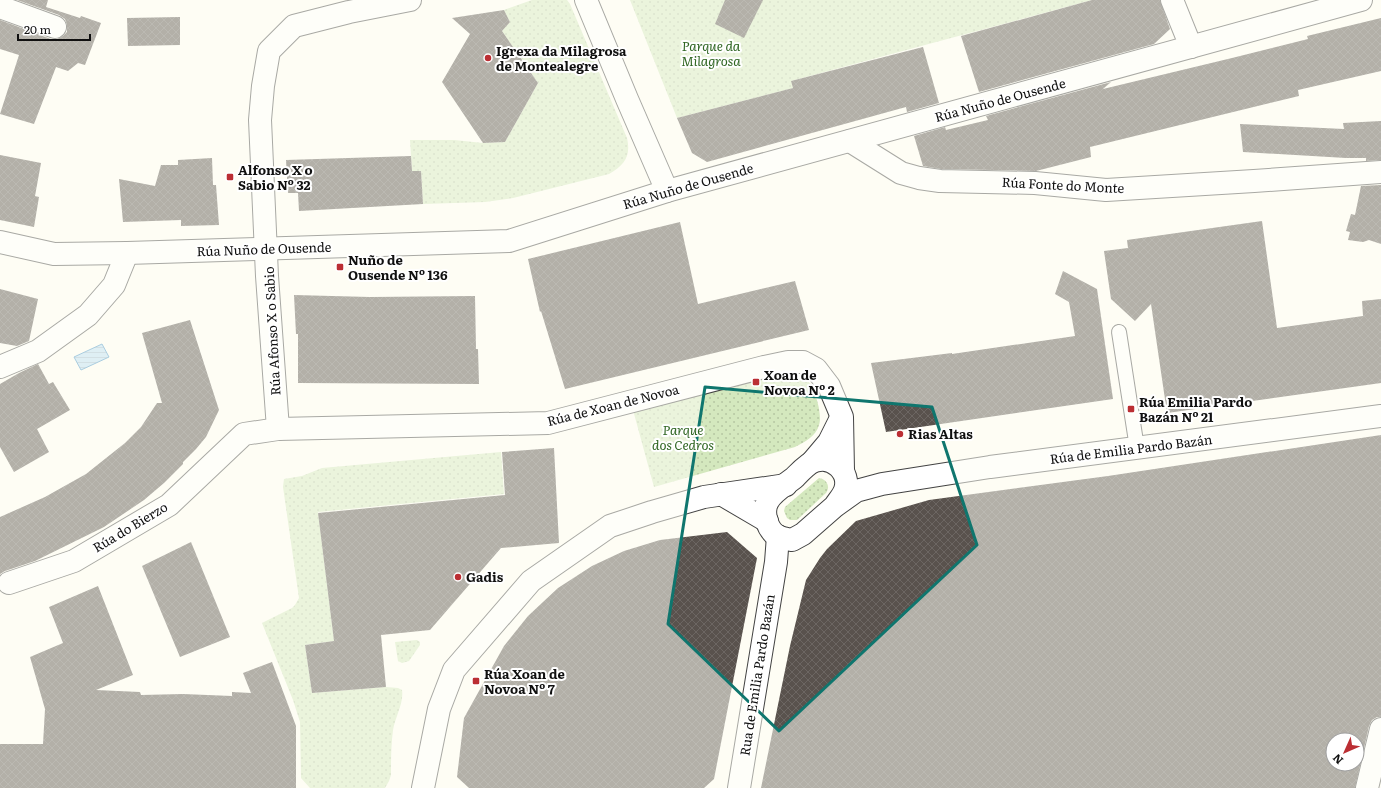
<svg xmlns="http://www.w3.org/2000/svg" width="1381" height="788" font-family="Literata,serif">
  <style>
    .green { fill: url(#green-dots) }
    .water { fill: url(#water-rules); stroke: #4592c7 }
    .building { fill: url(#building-cross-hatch); fill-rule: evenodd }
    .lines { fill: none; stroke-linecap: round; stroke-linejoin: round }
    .service-casing { stroke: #434343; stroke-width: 16 }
    .minor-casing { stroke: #434343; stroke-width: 24 }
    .tertiary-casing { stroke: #434343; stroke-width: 24 }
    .service { stroke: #fff; stroke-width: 14 }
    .minor { stroke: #fff; stroke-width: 22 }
    .tertiary { stroke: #fff; stroke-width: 22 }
    .marked { fill: none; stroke: #0f766e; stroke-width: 3; stroke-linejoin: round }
    .poi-dot { fill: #bb2e33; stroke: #fff; stroke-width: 1.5 }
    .labels { text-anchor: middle; stroke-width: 4; stroke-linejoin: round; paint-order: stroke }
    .park-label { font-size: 13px; font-style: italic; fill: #306623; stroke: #fff }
    .poi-label { font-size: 13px; font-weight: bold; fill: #101010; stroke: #fff; text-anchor: start }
    .street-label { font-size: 13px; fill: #101010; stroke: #fff }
  </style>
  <defs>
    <pattern id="green-dots" width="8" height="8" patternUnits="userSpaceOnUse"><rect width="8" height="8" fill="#d4e8be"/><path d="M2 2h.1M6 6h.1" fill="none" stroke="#b5c6a2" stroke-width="1.8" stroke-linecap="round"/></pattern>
    <pattern id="water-rules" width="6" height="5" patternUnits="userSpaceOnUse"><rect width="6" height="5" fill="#bbdef4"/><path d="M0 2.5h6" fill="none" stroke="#a0bdd0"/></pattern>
    <pattern id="building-cross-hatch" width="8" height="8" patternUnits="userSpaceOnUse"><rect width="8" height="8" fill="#59524d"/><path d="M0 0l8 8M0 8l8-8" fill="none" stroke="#6c6662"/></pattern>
  </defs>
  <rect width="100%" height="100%" fill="#fefdf4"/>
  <g class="green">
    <path d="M532 0H567L570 4 627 138C631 156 625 165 609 174L513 198 485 202 423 204 421 171H412L410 140H454L483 143 505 142 538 83 502 31 510 22 504 10Z"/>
    <polygon points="630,0 1092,0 791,81 793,88 677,118"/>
    <path d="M785 373C792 373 800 374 806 379 814 385 823 414 819 425 816 436 805 442 795 447L654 487 633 410Z"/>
    <path d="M501 452 504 494 318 512 334 641 305 645 312 693 386 687 398 688 402 690C404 703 395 717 393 730 391 745 391 760 391 775L389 781 385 788H310L301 778 300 722 293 700 262 623 292 608 295 605 299 598 283 487 284 479 302 476 322 468Z"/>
    <path d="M819 478C826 479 831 486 826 493L797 520H790L787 518 784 511 785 507Z"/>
    <polygon points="417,640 420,642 420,645 409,661 402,663 398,661 395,642"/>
  </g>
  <polygon class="water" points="102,344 109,357 81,370 74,357"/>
  <g class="building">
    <polygon points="17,0 48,0 46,7 80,18 81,16 101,23 85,65 78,63 68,71 56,67 34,124 0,114 19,55 0,49 0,20 51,39 57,39 63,36 67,32 67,25 65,19 59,15"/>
    <polygon points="725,0 763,0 744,38 715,24"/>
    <polygon points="1092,0 1160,0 1170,29 1154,44 979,92 961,36"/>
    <polygon points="504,10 510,22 502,31 538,83 505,142 483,143 442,82 470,34 452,18"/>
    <polygon points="180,17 180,45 128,46 127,18"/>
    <polygon points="1381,18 1381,71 1298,90 1299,96 1090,147 1091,157 1036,171 941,169 923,166 914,136 945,127 946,130 988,120 986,116 1111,82 1103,89 1232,58 1308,39 1307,36"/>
    <polygon points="923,47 939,103 907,112 906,107 707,162 692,153 677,118 793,88 791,81"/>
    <polygon points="1381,121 1381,160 1366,161 1366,158 1346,158 1243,152 1240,124 1344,129 1343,123"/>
    <polygon points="0,155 41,163 35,196 39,197 34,227 0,220"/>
    <polygon points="411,156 412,171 421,171 423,204 299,211 298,193 288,193 286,160"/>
    <polygon points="212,158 213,185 216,185 219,225 181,226 181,220 123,222 119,179 155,186 161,165 178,165 178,160"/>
    <polygon points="1381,185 1381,244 1369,240 1363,242 1348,240 1350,232 1346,231 1351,214 1355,215 1361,186"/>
    <polygon points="1262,221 1277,328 1363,316 1362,301 1381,299 1381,383 1167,413 1151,304 1135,321 1111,299 1104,251 1128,248 1127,240"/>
    <polygon points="680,222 698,304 795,281 809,330 565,389 541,311 540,312 528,259"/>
    <polygon points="1063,271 1097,289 1113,399 886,432 871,363 952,353 952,354 1075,336 1069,302 1055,294"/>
    <polygon points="0,289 38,299 29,341 17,346 0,343"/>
    <polygon points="294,295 370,297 475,296 476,349 478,349 479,384 298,383 298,334 296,334"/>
    <polygon points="190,320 219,410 206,437 196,449 183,462 183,464 164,483 144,500 104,527 35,561 5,571 0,574 0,517 45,497 86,474 125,443 141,427 157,403 162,403 142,333"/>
    <polygon points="38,364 49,384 53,382 70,410 37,429 49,452 14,472 0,447 0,384 19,373"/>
    <path d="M1381 435V717H1377L1372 720 1369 726 1355 788H761L790 646 806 580 820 558 827 549 856 521 929 500 1108 476ZM1333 740H1357V764H1333Z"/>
    <polygon points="554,448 559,543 501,548 430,630 381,635 386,687 312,693 305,645 334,641 318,513 505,495 502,452"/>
    <polygon points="727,532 757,558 714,779 704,788 469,788 457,777 464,718 504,646 528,616 558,588 592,566 624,551 660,540"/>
    <polygon points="191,542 230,637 180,657 142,566"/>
    <polygon points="98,586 133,675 96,690 140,692 141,695 183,694 232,696 232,692 251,693 243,673 272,662 296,726 296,788 0,788 0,744 43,744 45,709 30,657 63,643 49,607"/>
  </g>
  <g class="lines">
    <defs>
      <polyline id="service" points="1119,332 1137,448"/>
      <g id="minor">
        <polyline points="586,0 627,99 667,191"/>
        <polyline points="1172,0 1191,47"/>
        <polyline points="0,7 55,27"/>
        <polyline points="850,141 901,173 919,178 940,181 1035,183 1106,190 1254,181 1381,172"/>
        <polyline points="0,242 54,254 127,253 509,241 667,191 1361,0"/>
        <polyline points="0,367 38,351 88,315 114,285 127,253"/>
        <polyline points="278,429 267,276 260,120 263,86 269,51 294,26 349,12 410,0"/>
        <polyline points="813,461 829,442 841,418"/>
        <polyline points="721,494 767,521"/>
        <polyline points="9,583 74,561 169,505 244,434 278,429 548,423 764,367 788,362 803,362 816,369 829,386 842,417 843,471"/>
        <polyline points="423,788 439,709 454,670 531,581 610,526 652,512 704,497 786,485"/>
        <polyline points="1367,788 1381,729"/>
      </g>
      <g id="tertiary">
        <path d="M835 506C838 501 843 496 845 490 851 472 832 455 815 461 808 463 799 473 794 478 785 485 771 493 767 503 762 514 768 530 777 536 781 538 788 539 792 540L803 534 835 506 856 491 882 484 990 467 1381 416"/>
        <polyline points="739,788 776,562 778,536"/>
      </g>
    </defs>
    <use href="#service" class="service-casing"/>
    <use href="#minor" class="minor-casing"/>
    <use href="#tertiary" class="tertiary-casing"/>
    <use href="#service" class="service"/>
    <use href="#minor" class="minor"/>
    <use href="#tertiary" class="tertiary"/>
  </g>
  <path d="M0 0H1381V788H0ZM705 387 932 407 977 545 779 731 668 624Z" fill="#fefdf4" fill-opacity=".55" fill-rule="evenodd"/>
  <path class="marked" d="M705 387 932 407 977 545 779 731 668 624Z"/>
  <g class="poi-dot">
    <circle cx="488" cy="58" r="4"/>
    <rect x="226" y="173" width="8" height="8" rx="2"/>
    <rect x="336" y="263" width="8" height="8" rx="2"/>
    <rect x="752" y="378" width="8" height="8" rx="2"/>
    <rect x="1127" y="405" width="8" height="8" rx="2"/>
    <circle cx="900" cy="434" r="4"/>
    <circle cx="458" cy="577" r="4"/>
    <rect x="472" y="677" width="8" height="8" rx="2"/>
  </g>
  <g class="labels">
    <g class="park-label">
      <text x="711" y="51">Parque da<tspan x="711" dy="15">Milagrosa</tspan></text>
      <text x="683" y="435">Parque<tspan x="683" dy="15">dos Cedros</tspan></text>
    </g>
    <g class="poi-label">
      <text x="496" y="56">Igrexa da Milagrosa<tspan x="496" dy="15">de Montealegre</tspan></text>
      <text x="238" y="175">Alfonso X o<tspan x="238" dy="15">Sabio Nº 32</tspan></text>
      <text x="348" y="265">Nuño de<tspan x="348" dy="15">Ousende Nº 136</tspan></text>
      <text x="764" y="380">Xoan de<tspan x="764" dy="15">Novoa Nº 2</tspan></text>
      <text x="1139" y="407">Rúa Emilia Pardo<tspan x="1139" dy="15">Bazán Nº 21</tspan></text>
      <text x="908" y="439">Rias Altas</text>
      <text x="466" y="582">Gadis</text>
      <text x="484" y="679">Rúa Xoan de<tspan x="484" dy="15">Novoa Nº 7</tspan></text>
    </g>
    <g class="street-label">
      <text transform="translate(1000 100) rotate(-15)" y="5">Rúa Nuño de Ousende</text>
      <text transform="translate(1063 185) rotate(3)" y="5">Rúa Fonte do Monte</text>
      <text transform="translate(688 186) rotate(-16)" y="5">Rúa Nuño de Ousende</text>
      <text transform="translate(264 249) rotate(-2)" y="5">Rúa Nuño de Ousende</text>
      <text transform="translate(272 331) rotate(-93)" y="5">Rúa Afonso X o Sabio</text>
      <text transform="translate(613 405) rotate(-14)" y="5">Rúa de Xoan de Novoa</text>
      <text transform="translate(1131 449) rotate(-7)" y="5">Rúa de Emilia Pardo Bazán</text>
      <text transform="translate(130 527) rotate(-31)" y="5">Rúa do Bierzo</text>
      <text transform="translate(757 675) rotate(-81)" y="5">Rua de Emilia Pardo Bazán</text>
    </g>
  </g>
  <g transform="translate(1345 752) rotate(225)"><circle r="19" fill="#ffffff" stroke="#9f9f9f"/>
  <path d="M0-3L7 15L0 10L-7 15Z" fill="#bb2e33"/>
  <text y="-6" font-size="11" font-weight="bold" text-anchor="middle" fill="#101010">N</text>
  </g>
  <path d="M18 34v6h72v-6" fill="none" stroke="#101010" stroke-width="2"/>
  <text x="24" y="34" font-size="12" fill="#101010" stroke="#ffffff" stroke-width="3" paint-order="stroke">20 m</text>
</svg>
